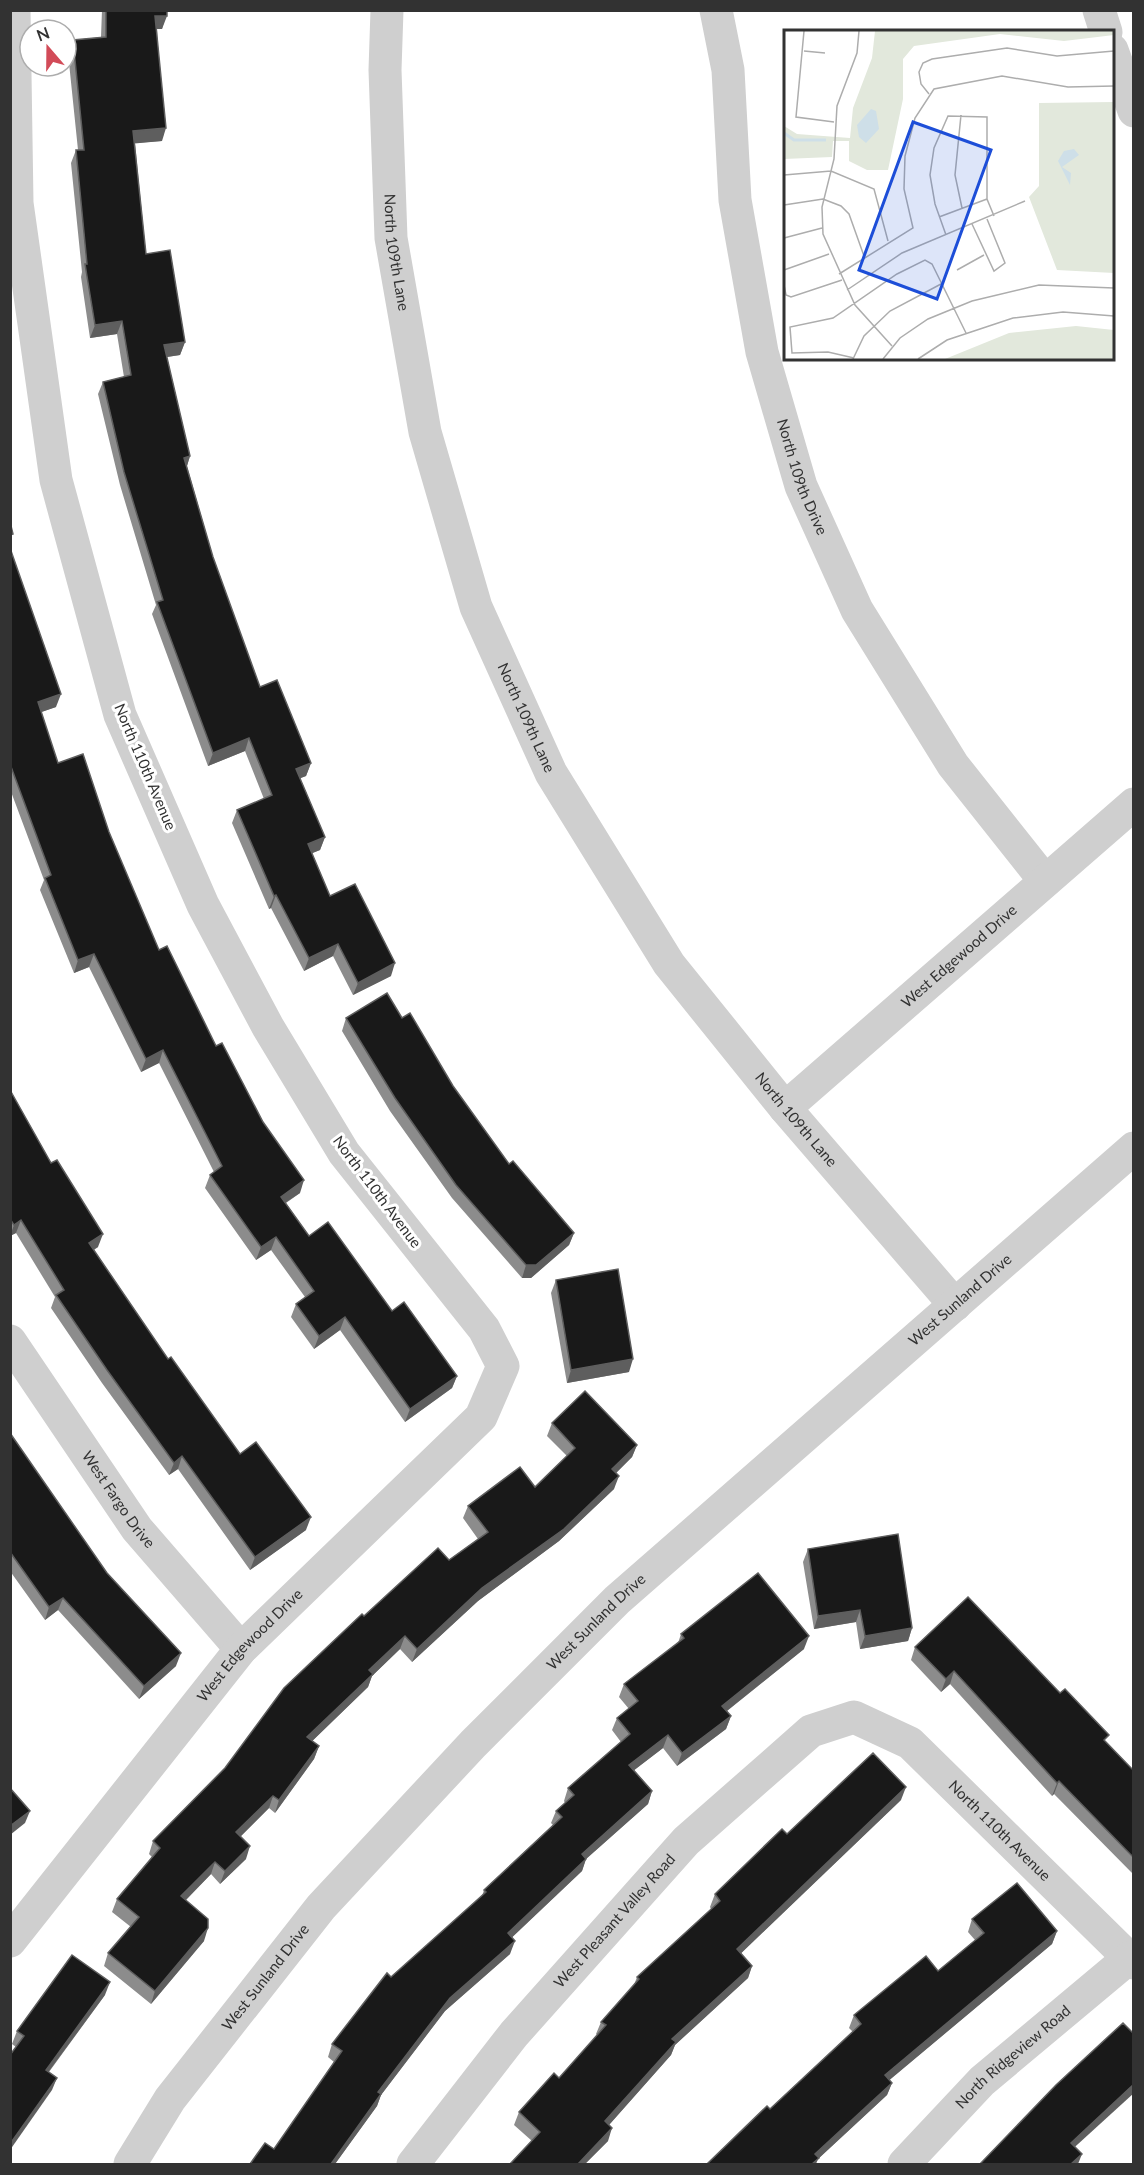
<svg xmlns="http://www.w3.org/2000/svg" width="1144" height="2175" font-family="Lato,sans-serif">
  <style>
    .lines { fill: none; stroke-linecap: round; stroke-linejoin: round }
    .minor { stroke: #cfcfcf; stroke-width: 33 }
    .wall { fill: #8c8c8c }
    .shaded-wall { fill: #5e5e5e }
    .building { fill: #191919; stroke: #5e5e5e; stroke-width: 1.5 }
    .labels { text-anchor: middle; stroke-width: 6; stroke-linejoin: round; paint-order: stroke }
    .street-label { font-size: 15px; fill: #323232; stroke: #fff }
    .inset-river { fill: none; stroke: #cedfe8; stroke-width: 3 }
    .inset-road { fill: none; stroke: #adadad; stroke-width: 1.5 }
    .view { fill: #1d4ed8; fill-opacity: 0.15; stroke: #1d4ed8; stroke-width: 3 }
    .inset-edge { fill: none; stroke: #323232; stroke-width: 3 }
  </style>
  <rect width="100%" height="100%" fill="#fff"/>
  <g class="lines">
    <g class="minor">
      <path id="s1" d="M387 10 385 70 391 238 425 432 476 607 551 773 669 964 785 1108 955 1305"/>
      <path id="s2" d="M716 10 728 70 735 200 762 352 801 486 857 610 953 765 1045 881"/>
      <polyline points="1099,10 1106,32"/>
      <polyline points="1112,50 1134,111"/>
      <path id="s3" d="M785 1108 1134 804"/>
      <path id="s4" d="M10 1341 137 1529 241 1649"/>
      <path id="s5" d="M10 1941 241 1649 481 1417 503 1366 484 1329 344 1153 268 1027 203 905 120 715 56 480 17 203 14 10"/>
      <path id="s6" d="M130 2164 170 2099 321 1907 473 1744 617 1600 1134 1148"/>
      <path id="s7" d="M413 2164 514 2034 686 1841 811 1731 854 1717 910 1743 1134 1963"/>
      <path id="s8" d="M904 2164 982 2081 1129 1958"/>
    </g>
  </g>
  <g class="wall">
    <polygon points="102,10 167,10 162,29 157,29 162,141 135,143 146,254 185,342 180,355 167,357 190,456 187,466 213,557 260,687 311,763 306,776 300,778 325,837 320,850 312,853 330,896 391,976 353,995 333,956 304,971 271,908 269,909 232,823 237,810 264,799 245,751 208,766 152,614 156,605 120,485 98,394 103,382 124,377 117,334 90,338 81,277 82,272 71,163 76,150 78,150 68,53 73,40 101,37"/>
    <polygon points="10,548 56,707 41,712 58,763 109,832 159,950 216,1046 300,1193 286,1203 309,1236 392,1311 457,1376 452,1388 405,1422 340,1330 314,1349 291,1317 296,1304 305,1297 271,1250 256,1260 205,1188 210,1175 214,1172 159,1063 141,1072 89,967 74,973 40,890 44,880 10,789"/>
    <polygon points="346,1018 453,1086 509,1164 574,1233 569,1245 531,1278 522,1278 452,1198 390,1111 342,1031"/>
    <polygon points="10,1090 98,1247 94,1250 168,1359 240,1454 306,1530 250,1570 178,1469 169,1475 102,1383 51,1308 55,1297 16,1233 10,1236"/>
    <polygon points="556,1280 629,1372 567,1383 551,1293"/>
    <polygon points="552,1423 637,1445 632,1457 616,1473 614,1489 559,1541 478,1601 412,1662 400,1649 372,1676 368,1687 312,1741 319,1746 314,1759 275,1813 269,1808 241,1836 246,1859 220,1884 211,1874 186,1900 204,1941 151,2004 104,1966 108,1953 131,1927 112,1912 117,1899 152,1857 149,1854 153,1841 225,1768 364,1616 449,1560 478,1539 463,1518 468,1506 535,1487 567,1456 547,1436"/>
    <polygon points="10,1433 107,1573 176,1666 139,1699 58,1610 45,1620 10,1571"/>
    <polygon points="808,1549 912,1628 908,1641 860,1649 856,1622 814,1629 803,1562"/>
    <polygon points="681,1634 804,1649 727,1711 731,1716 726,1729 677,1766 663,1748 634,1770 652,1791 648,1804 586,1859 582,1871 512,1937 510,1954 445,2011 381,2095 377,2106 335,2164 250,2164 274,2149 334,2062 328,2057 332,2044 391,1977 482,1896 484,1890 553,1825 551,1823 556,1811 565,1803 564,1801 568,1788 621,1742 612,1730 617,1718 629,1709 619,1697 624,1684 678,1643"/>
    <polygon points="915,1647 1106,1742 1134,1771 1134,1875 1054,1794 1052,1796 950,1684 941,1692 911,1660"/>
    <polygon points="901,1800 741,1953 752,1966 748,1978 675,2045 671,2055 609,2125 608,2141 585,2164 510,2164 532,2141 514,2125 519,2112 559,2078 597,2035 596,2034 601,2022 634,1985 637,1977 711,1909 710,1907 715,1894 787,1834"/>
    <polygon points="972,1919 1057,1931 1052,1944 889,2080 892,2083 887,2095 818,2159 770,2109 853,2032 849,2028 854,2015 938,1971 975,1940 968,1932"/>
    <polygon points="105,1995 49,2072 52,2090 16,2047 12,2044 17,2031"/>
  </g>
  <g class="shaded-wall">
    <polygon points="155,16 167,16 162,29 151,29"/>
    <polygon points="166,128 162,141 129,144 133,131"/>
    <polygon points="122,321 117,334 90,338 95,325"/>
    <polygon points="185,342 180,355 160,358 164,345"/>
    <polygon points="190,456 186,469 184,458"/>
    <polygon points="61,694 56,707 33,715 38,702"/>
    <polygon points="249,738 245,751 208,766 213,753"/>
    <polygon points="311,763 306,776 291,782 296,769"/>
    <polygon points="325,837 320,850 303,857 308,844"/>
    <polygon points="276,895 271,908 269,909 274,896"/>
    <polygon points="338,944 333,956 304,971 309,958"/>
    <polygon points="94,954 89,967 74,973 78,960"/>
    <polygon points="395,963 391,976 353,995 358,983"/>
    <polygon points="163,1050 159,1063 141,1072 146,1059"/>
    <polygon points="304,1180 300,1193 276,1209 281,1197"/>
    <polygon points="21,1220 16,1233 10,1236 14,1225"/>
    <polygon points="574,1233 569,1245 531,1278 522,1278 526,1265"/>
    <polygon points="103,1234 98,1247 84,1255 89,1243"/>
    <polygon points="276,1237 271,1250 256,1260 261,1247"/>
    <polygon points="345,1317 340,1330 314,1349 319,1336"/>
    <polygon points="633,1359 629,1372 567,1383 571,1370"/>
    <polygon points="457,1376 452,1388 405,1422 410,1409"/>
    <polygon points="637,1445 632,1457 607,1482 612,1469"/>
    <polygon points="182,1456 178,1469 169,1475 174,1463"/>
    <polygon points="619,1476 614,1489 559,1541 478,1601 412,1662 417,1649 482,1588"/>
    <polygon points="311,1517 306,1530 250,1570 255,1557"/>
    <polygon points="63,1598 58,1610 45,1620 49,1607"/>
    <polygon points="860,1610 856,1622 814,1629 818,1616"/>
    <polygon points="912,1628 908,1641 860,1649 865,1636"/>
    <polygon points="405,1636 400,1649 372,1676 368,1687 303,1750 307,1737 369,1670"/>
    <polygon points="809,1636 804,1649 718,1718 722,1706"/>
    <polygon points="181,1653 176,1666 139,1699 144,1686"/>
    <polygon points="954,1671 950,1684 941,1692 946,1679"/>
    <polygon points="731,1716 726,1729 677,1766 682,1753"/>
    <polygon points="668,1735 663,1748 624,1778 629,1765"/>
    <polygon points="319,1746 314,1759 275,1813 279,1800"/>
    <polygon points="1059,1781 1054,1794 1052,1796 1057,1783"/>
    <polygon points="906,1787 901,1800 732,1962 737,1949"/>
    <polygon points="652,1791 648,1804 577,1867 582,1854"/>
    <polygon points="273,1796 269,1808 232,1845 236,1832"/>
    <polygon points="30,1811 25,1823 10,1835 10,1826"/>
    <polygon points="250,1846 246,1859 220,1884 225,1871"/>
    <polygon points="586,1859 582,1871 503,1946 508,1933"/>
    <polygon points="215,1862 211,1874 177,1909 181,1896"/>
    <polygon points="208,1928 204,1941 151,2004 155,1991"/>
    <polygon points="1057,1931 1052,1944 880,2088 885,2075"/>
    <polygon points="515,1941 510,1954 445,2011 381,2095 377,2106 335,2164 331,2164 378,2092 450,1998"/>
    <polygon points="752,1966 748,1978 675,2045 671,2055 601,2134 605,2121 672,2039"/>
    <polygon points="110,1982 105,1995 41,2082 46,2070"/>
    <polygon points="57,2078 52,2090 10,2150 10,2144"/>
    <polygon points="892,2083 887,2095 818,2159 816,2164 811,2164 815,2154"/>
    <polygon points="1134,2084 1134,2093 1066,2155 1071,2143"/>
    <polygon points="612,2128 608,2141 585,2164 578,2164"/>
    <polygon points="1082,2154 1078,2164 1071,2164"/>
  </g>
  <g class="building">
    <polygon points="106,10 167,10 167,16 155,16 166,128 133,131 146,254 170,250 185,342 164,345 190,456 184,458 213,557 260,687 277,680 311,763 296,769 325,837 308,844 330,896 355,884 395,963 358,983 338,944 309,958 276,895 274,896 237,810 272,795 249,738 213,753 157,602 163,600 124,472 103,382 131,375 122,321 95,325 85,264 87,264 76,150 84,150 73,40 106,37"/>
    <polygon points="10,522 13,534 10,535"/>
    <polygon points="10,548 61,694 38,702 58,763 83,754 109,832 159,950 167,946 216,1046 222,1043 263,1122 304,1180 281,1197 309,1236 328,1222 392,1311 404,1302 457,1376 410,1409 345,1317 319,1336 296,1304 314,1291 276,1237 261,1247 210,1175 222,1166 163,1050 146,1059 94,954 78,960 45,878 51,875 10,764"/>
    <polygon points="387,993 402,1018 410,1013 453,1086 509,1164 513,1161 574,1233 536,1265 526,1265 456,1185 395,1098 346,1018"/>
    <polygon points="10,1090 51,1163 57,1160 103,1234 89,1243 168,1359 171,1357 240,1454 256,1442 311,1517 255,1557 182,1456 174,1463 107,1370 56,1295 64,1290 21,1220 14,1225 10,1219"/>
    <polygon points="618,1269 633,1359 571,1370 556,1280"/>
    <polygon points="585,1391 637,1445 612,1469 619,1476 564,1529 482,1588 417,1649 405,1636 369,1670 373,1674 307,1737 319,1746 279,1800 273,1796 236,1832 250,1846 225,1871 215,1862 181,1896 208,1919 208,1928 155,1991 108,1953 139,1917 117,1899 160,1848 153,1841 225,1768 284,1688 362,1614 364,1616 438,1548 449,1560 488,1532 468,1506 520,1467 535,1487 575,1448 552,1423"/>
    <polygon points="10,1433 107,1573 181,1653 144,1686 63,1598 49,1607 10,1552"/>
    <polygon points="898,1534 912,1628 865,1636 860,1610 818,1616 808,1549"/>
    <polygon points="758,1573 809,1636 722,1706 731,1716 682,1753 668,1735 629,1765 652,1791 582,1854 586,1859 508,1933 515,1941 450,1998 378,2092 381,2094 331,2164 250,2164 265,2143 274,2149 342,2051 332,2044 387,1973 391,1977 486,1892 484,1890 562,1817 556,1811 574,1795 568,1788 630,1734 617,1718 638,1701 624,1684 684,1638 681,1634"/>
    <polygon points="968,1597 1060,1693 1065,1689 1109,1735 1104,1740 1134,1771 1134,1858 1059,1781 1057,1783 954,1671 946,1679 915,1647"/>
    <polygon points="873,1753 906,1787 737,1949 752,1966 672,2039 676,2042 605,2121 612,2128 578,2164 510,2164 540,2132 519,2112 554,2073 559,2078 606,2025 601,2022 639,1979 637,1977 720,1901 715,1894 782,1829 787,1834"/>
    <polygon points="10,1788 30,1811 10,1826"/>
    <polygon points="1017,1883 1057,1931 885,2075 892,2083 815,2154 819,2158 812,2164 707,2164 767,2106 770,2109 861,2024 854,2015 926,1956 938,1971 984,1933 972,1919"/>
    <polygon points="72,1955 110,1982 46,2070 57,2078 10,2144 10,2055 24,2036 17,2031"/>
    <polygon points="1123,2023 1134,2034 1134,2084 1071,2143 1082,2154 1071,2164 980,2164 1056,2085"/>
  </g>
  <g class="labels">
    <g class="street-label">
      <text dy="5" stroke="none"><textPath href="#s1" startOffset="243">North 109th Lane</textPath></text>
      <text dy="5" stroke="none"><textPath href="#s2" startOffset="477">North 109th Drive</textPath></text>
      <text dy="5" stroke="none"><textPath href="#s1" startOffset="729">North 109th Lane</textPath></text>
      <text transform="translate(145 767) rotate(67)" y="5">North 110th Avenue</text>
      <text dy="5" stroke="none"><textPath href="#s3" startOffset="231">West Edgewood Drive</textPath></text>
      <text dy="5" stroke="none"><textPath href="#s1" startOffset="1215">North 109th Lane</textPath></text>
      <text transform="translate(377 1192) rotate(53)" y="5">North 110th Avenue</text>
      <text dy="5" stroke="none"><textPath href="#s6" startOffset="1203">West Sunland Drive</textPath></text>
      <text dy="5" stroke="none"><textPath href="#s4" startOffset="192">West Fargo Drive</textPath></text>
      <text dy="5" stroke="none"><textPath href="#s6" startOffset="717">West Sunland Drive</textPath></text>
      <text dy="5" stroke="none"><textPath href="#s5" startOffset="381">West Edgewood Drive</textPath></text>
      <text dy="5" stroke="none"><textPath href="#s7" startOffset="822">North 110th Avenue</textPath></text>
      <text dy="5" stroke="none"><textPath href="#s7" startOffset="316">West Pleasant Valley Road</textPath></text>
      <text dy="5" stroke="none"><textPath href="#s6" startOffset="231">West Sunland Drive</textPath></text>
      <text dy="5" stroke="none"><textPath href="#s8" startOffset="153">North Ridgeview Road</textPath></text>
    </g>
  </g>
  <g transform="translate(784 30)">
    <rect width="330" height="330" fill="#fff"/>
    <path d="M91 1H330V5L280 11 216 4 130 16 119 29V69L104 140H83L65 131V111H49L48 127 0 129V96L13 104 66 108 69 78 88 28ZM330 72V243L273 240 245 167 255 156V73ZM292 296 330 300V329H161L225 303Z" fill="#e2e8dc"/>
    <path d="M87 79 92 81 95 99 82 113 75 107 73 95ZM290 119 295 125 278 137 287 143 286 155 274 131 280 121Z" fill="#cedfe8"/>
    <path class="inset-river" d="M0 103 10 110H42"/>
    <path class="inset-road" d="M20 1 12 87 50 92M75 1 73 23 53 76 50 129 38 177 39 204 71 275 108 316M20 21 41 23M145 64 137 54 135 42 139 33 148 29 223 18 273 26 330 21M177 85 171 145 178 178M0 145 47 141 90 159 104 211M0 175 39 169 57 176 65 184 80 226M155 187 203 169M188 194 210 241 221 233 203 189M162 205 151 174 146 145 150 118 164 86 203 87V169L210 186M0 208 38 198M0 240 45 224M173 240 200 225M55 244 129 198 120 159 121 126 131 88 150 59 218 46 284 57 330 56M0 255 2 265 7 267 58 250M63 260 118 223 241 171M70 328 44 322 8 323 6 297 49 288 113 244 141 230 148 234 182 303M69 329 80 306 106 281 157 254M99 329 116 308 144 289 188 271 255 255 330 258M134 329 163 310 229 288 279 282 330 286"/>
    <path class="view" d="M129 92 207 120 153 269 75 240Z"/>
    <rect width="330" height="330" class="inset-edge"/>
  </g>
  <rect width="1144" height="2175" fill="none" stroke="#323232" stroke-width="24"/>
  <g transform="translate(48 48) rotate(340)"><circle r="28" fill="#ffffff" stroke="#adadad" stroke-width="1.5"/>
  <path d="M0-4.5L10 22L0 15L-10 22Z" fill="#d24b58"/>
  <text y="-9" font-size="16" font-weight="bold" text-anchor="middle" fill="#323232">N</text>
  </g>
</svg>
